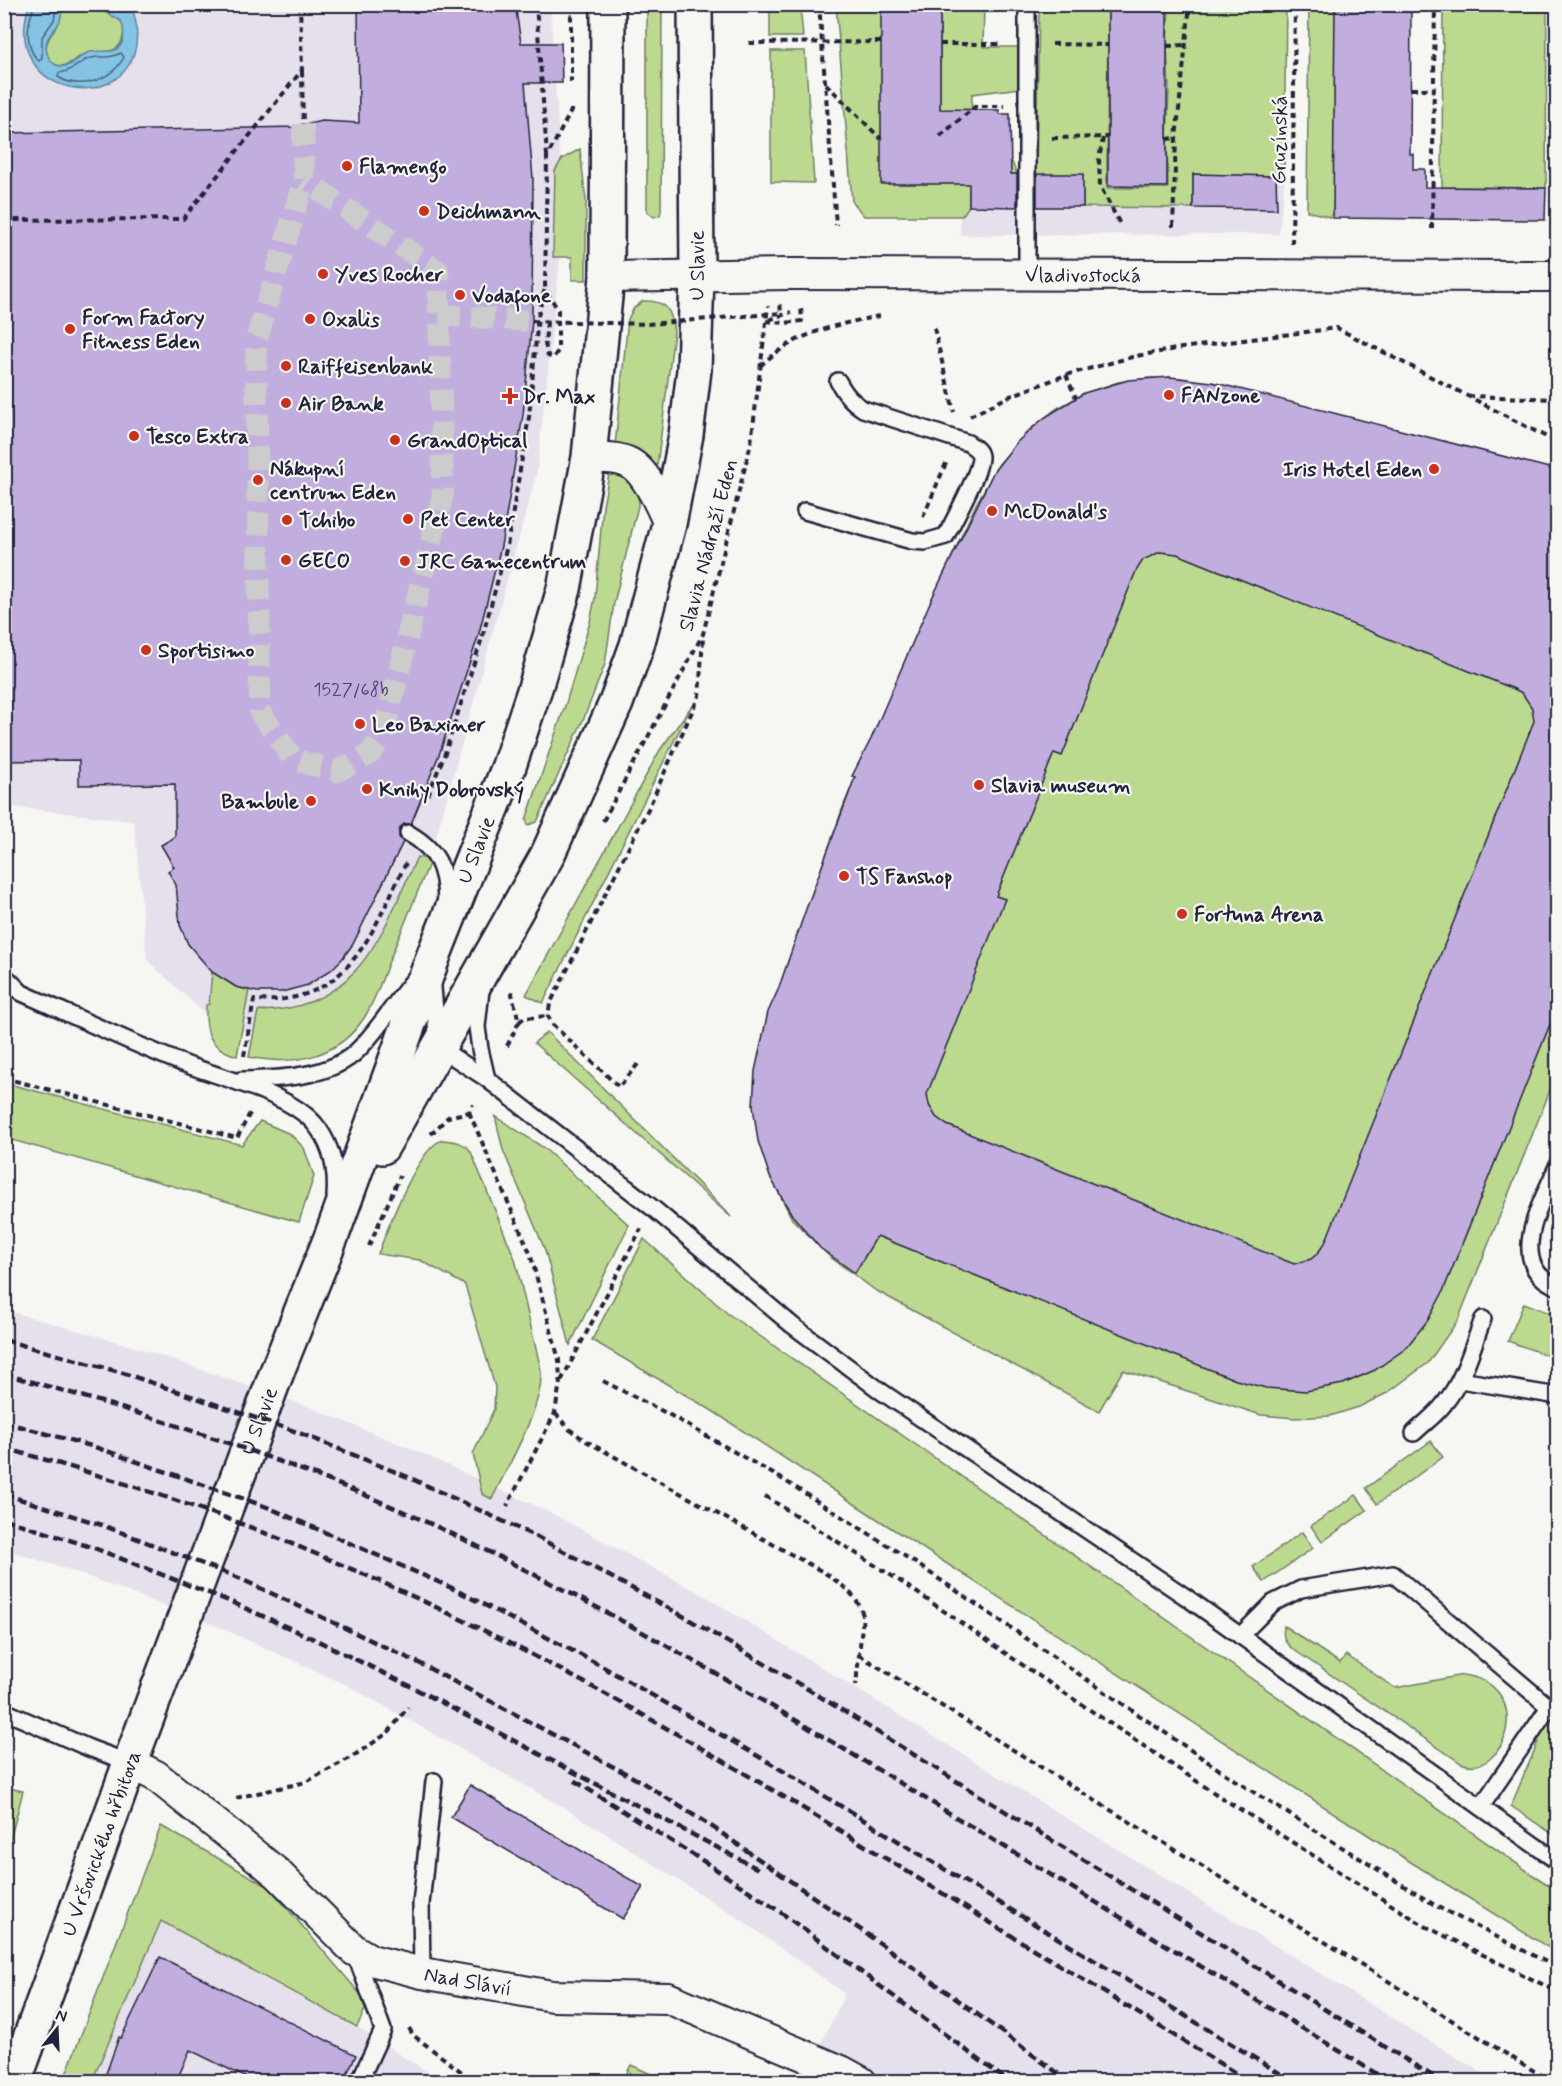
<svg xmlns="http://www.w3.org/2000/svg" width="1562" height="2086" font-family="Mynerve,sans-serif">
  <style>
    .built { fill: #e6e0ec }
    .green { fill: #bcd990; stroke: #6f7e66; stroke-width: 1.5 }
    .water { fill: #84c3e4; stroke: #5d83a0; stroke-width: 1.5 }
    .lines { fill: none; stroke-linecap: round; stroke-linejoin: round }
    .shore { stroke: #49627f; stroke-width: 1.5 }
    .building { fill: #c1aede; stroke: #22223b; stroke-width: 1.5; fill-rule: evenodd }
    .pedestrian-tunnel { stroke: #cccccd; stroke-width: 22; stroke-dasharray: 22 11; stroke-linecap: butt }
    .service-casing { stroke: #22223b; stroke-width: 20 }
    .minor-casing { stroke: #22223b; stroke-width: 34 }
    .secondary-casing { stroke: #22223b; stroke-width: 38 }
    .path { stroke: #22223b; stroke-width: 4; stroke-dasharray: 6 4.5; stroke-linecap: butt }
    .service { stroke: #f6f6f2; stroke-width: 15 }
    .minor { stroke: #f6f6f2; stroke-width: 30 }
    .secondary { stroke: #f6f6f2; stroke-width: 33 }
    .rail { stroke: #22223b; stroke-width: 4.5; stroke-dasharray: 9 4.5; stroke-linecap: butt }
    .path-bridge { stroke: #22223b; stroke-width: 4; stroke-dasharray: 6 4.5; stroke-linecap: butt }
    .poi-dot { fill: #c8321e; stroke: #f6f6f2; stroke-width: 2 }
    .labels { text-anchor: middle; stroke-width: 4.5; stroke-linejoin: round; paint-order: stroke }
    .number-label { font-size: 18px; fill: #4a4564 }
    .street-label { font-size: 21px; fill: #22223b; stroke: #f6f6f2 }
    .poi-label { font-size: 21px; font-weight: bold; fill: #22223b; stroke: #f6f6f2; text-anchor: start }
  </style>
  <rect width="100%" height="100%" fill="#f6f6f2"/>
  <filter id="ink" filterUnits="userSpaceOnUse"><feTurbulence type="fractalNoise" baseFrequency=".0167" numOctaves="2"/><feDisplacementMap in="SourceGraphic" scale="12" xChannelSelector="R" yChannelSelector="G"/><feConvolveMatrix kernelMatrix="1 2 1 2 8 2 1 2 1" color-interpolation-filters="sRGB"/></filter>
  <g filter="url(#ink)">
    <g class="built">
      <polygon points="5,5 550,5 564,220 537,472 437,834 359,996 295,1038 220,1028 147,960 134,821 5,806"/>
      <polygon points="961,167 1091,172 1091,201 1180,200 1184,167 1285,176 1279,234 960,235"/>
      <polygon points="5,1310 132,1346 307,1406 419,1452 549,1512 705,1596 1495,2081 803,2081 845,1994 740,1919 565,1808 347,1685 219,1627 84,1575 5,1549"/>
      <polygon points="160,1921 357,2027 441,2081 92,2082"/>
    </g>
    <g class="green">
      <path d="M63 5H95C102 13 117 14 122 23 124 27 124 33 123 37 118 59 98 48 83 55 72 60 67 70 53 64 39 47 49 39 58 24 61 19 62 11 63 5Z"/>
      <polygon points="647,5 662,5 661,211 660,215 654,217 647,211"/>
      <polygon points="770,5 800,5 803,37 770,37"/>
      <polygon points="836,5 881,5 940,184 940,5 984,5 983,47 1020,47 1020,88 972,94 970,162 1012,162 1017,174 970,174 969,206 962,216 864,216 852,201"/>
      <polygon points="1039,5 1108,5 1107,188 1168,188 1167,139 1169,89 1167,46 1169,5 1286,5 1284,167 1276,176 1193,175 1193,208 1083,207 1082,175 1036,175"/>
      <polygon points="1309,5 1336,5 1336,148 1333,218 1307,211"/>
      <polygon points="1443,5 1547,5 1546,188 1442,187"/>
      <polygon points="771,51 805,51 814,183 771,182"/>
      <polygon points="580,149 586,200 586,280 572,280 572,257 553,257 555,171 562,159"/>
      <path d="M643 301C667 300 672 311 674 332L657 466 655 467 615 446 628 319 634 308Z"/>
      <polygon points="1149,378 1181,378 1212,383 1557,470 1557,1073 1458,1320 1428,1363 1387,1393 1359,1407 1330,1416 1295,1418 1261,1415 1123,1370 1099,1411 875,1290 830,1257 792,1219 768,1171 768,1020 843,807 918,630 976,504 999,464 1028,431 1056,409 1086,393 1118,382"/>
      <polygon points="609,474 627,477 637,492 639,502 614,603 605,664 584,718 537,822 528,825 526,820 566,703 590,622 595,598 603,506"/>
      <polygon points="691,707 543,1003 526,995 660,750"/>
      <path d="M417 857 428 859 430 861C417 894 403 927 390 959 382 979 375 1001 364 1018 338 1058 293 1066 249 1057L258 1011C358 1011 382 934 417 857Z"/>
      <path d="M212 972 236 987 249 990 237 1056C208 1047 205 1033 206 1005L209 1004Z"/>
      <polygon points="547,1032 725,1210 731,1217 534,1043"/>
      <polygon points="5,1083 242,1145 260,1121 290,1134 304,1148 314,1176 299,1222 5,1138"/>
      <polygon points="495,1116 544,1148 629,1225 570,1345 545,1250 503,1150"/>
      <path d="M443 1140C454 1141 465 1142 471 1152L515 1259 541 1370C544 1406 508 1465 492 1499L482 1494 473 1454 494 1409 495 1387 465 1285 420 1260 378 1254C387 1230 419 1145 443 1140Z"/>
      <polygon points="644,1239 727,1313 744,1325 1533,1875 1557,1890 1557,1953 1393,1851 882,1522 711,1410 592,1340"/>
      <polygon points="1524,1303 1557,1316 1557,1359 1508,1341"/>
      <polygon points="1431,1441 1443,1457 1377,1504 1366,1488"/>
      <polygon points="1356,1495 1367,1510 1322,1542 1311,1526"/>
      <polygon points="1302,1532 1313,1548 1264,1582 1253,1567"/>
      <path d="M1284 1626 1340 1663 1346 1655 1395 1688 1463 1675C1537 1684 1505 1782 1461 1763L1294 1650C1285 1643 1282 1638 1284 1626Z"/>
      <polygon points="1557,1697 1557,1837 1511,1806"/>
      <polygon points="5,1787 23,1791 5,1859 4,1787"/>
      <polygon points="161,1826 269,1887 368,2003 357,2027 161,1921 92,2081 63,2082"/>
      <polygon points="631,2065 666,2081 623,2081"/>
    </g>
    <path class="water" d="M29 5H63C62 10 61 18 59 23 54 32 46 35 46 47 47 61 57 71 71 64 77 61 81 56 87 53 99 47 117 59 123 40 124 33 124 27 121 21L99 9 95 5H130C137 18 138 30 136 45 124 117 0 97 29 5Z"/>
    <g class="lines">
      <g class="shore">
        <path d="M34 4C33 11 30 17 29 24 27 36 29 53 39 61L42 58V37L54 20 57 4"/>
        <path d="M121 53 124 57C112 80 80 91 58 77L59 73C76 71 80 60 91 58 103 55 107 60 121 53Z"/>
      </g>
    </g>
    <g class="building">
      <polygon points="358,4 515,4 521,43 561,43 562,83 525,83 533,179 532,321 523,415 501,546 478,637 440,752 411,824 404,824 400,828 399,837 403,842 353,944 342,959 331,970 308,985 282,992 257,992 236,987 212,972 188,944 180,925 176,885 168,871 174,867 161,845 175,837 175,784 79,785 79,760 4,761 4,133 295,127 322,121 359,123"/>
      <polygon points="881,4 940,4 940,109 999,110 999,114 1010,114 1011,174 1017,174 1017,207 969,206 969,184 881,184"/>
      <polygon points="1108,4 1167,4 1167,187 1108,186"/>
      <polygon points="1335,4 1411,4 1410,154 1413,154 1413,169 1425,169 1425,187 1546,188 1545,220 1333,218"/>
      <rect x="1037" y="174" width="46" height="33"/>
      <polygon points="1193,174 1276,176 1277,209 1193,208"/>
      <path d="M1170 377 1212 382 1557 470V1007L1442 1294 1428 1320 1405 1349 1375 1370 1343 1384 1306 1391 1266 1388 1236 1380 877 1236 855 1273 820 1248 792 1215 770 1177 758 1141 753 1106 755 1071 768 1012 778 990 805 912 855 777 852 776 871 739 931 600 994 471 1017 442 1044 418 1084 393 1128 380ZM1160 552 1177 554 1514 689 1522 693 1532 708 1534 721 1325 1243 1317 1254 1311 1259 1294 1264 947 1125 936 1117 929 1105 927 1094 1005 899 996 896 1054 753 1062 756 1136 571 1143 560Z"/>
      <polygon points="470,1785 643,1887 623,1919 451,1817"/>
      <polygon points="160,1957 356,2055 343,2082 255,2082 190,2050 176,2082 103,2082 119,2037 121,2038"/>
    </g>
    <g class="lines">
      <g class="pedestrian-tunnel">
        <polyline points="303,124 304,180 256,341 260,712 294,760 338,771 370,754 383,735 443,494 438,271 304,180"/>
        <polyline points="439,315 532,321"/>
      </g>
      <defs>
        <g id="service">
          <polyline points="1027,275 1027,4"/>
          <path d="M805 511 912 541 925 542 946 536C954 519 981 472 980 456 979 449 973 447 968 443L863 409C851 401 845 394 838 381"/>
          <path d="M408 833C438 850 445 868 446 901"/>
          <path d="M4 975 22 993C74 1016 125 1040 177 1061 217 1077 286 1092 314 1123 332 1144 337 1170 335 1196"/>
          <polyline points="433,987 438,1047 487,1079 654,1209 792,1325 882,1392 1186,1597 1558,1862"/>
          <polyline points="481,990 477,1027 480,1049 487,1079"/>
          <path d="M241 1080C277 1079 331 1078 358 1050 379 1029 396 1001 415 978"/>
          <path d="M1558 1164C1543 1201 1503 1265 1558 1287"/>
          <polyline points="1460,1380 1558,1396"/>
          <path d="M1414 1433C1424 1423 1436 1415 1444 1404 1464 1380 1472 1348 1483 1319"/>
          <polyline points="1240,1636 1273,1603 1301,1589 1393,1574 1549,1707 1481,1807"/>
          <polyline points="4,1711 89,1748 130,1763"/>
          <polyline points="355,1953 383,2030 359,2082"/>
          <polyline points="422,1973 421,1904 434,1781"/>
        </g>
        <g id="minor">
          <path id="s1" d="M607 277 790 274 1558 276"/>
          <path d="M589 457C601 458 616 457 627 462 646 469 661 506 669 524"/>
          <path id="s2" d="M130 1763 156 1776 277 1873 354 1950 371 1960 422 1973 552 1996 668 1998 841 2071 861 2082"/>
        </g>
        <g id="secondary">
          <path id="s3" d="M382 1147 547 856 616 703 637 645 669 524 686 435 694 370 697 275 695 4"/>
          <path id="s4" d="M14 2082 130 1763 280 1364 332 1235 435 952 509 766 536 685 564 589 589 457 607 277 608 4"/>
        </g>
      </defs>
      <use href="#service" class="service-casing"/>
      <use href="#minor" class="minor-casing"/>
      <use href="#secondary" class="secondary-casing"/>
      <g class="path">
        <polyline points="536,4 547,156"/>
        <polyline points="571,4 571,82"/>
        <polyline points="819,4 836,225"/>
        <polyline points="749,43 881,42"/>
        <polyline points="940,44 1002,44"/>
        <polyline points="1052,44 1108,45"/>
        <polyline points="1167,46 1185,45"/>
        <polyline points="302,71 303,124"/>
        <polyline points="826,84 881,139"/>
        <polyline points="1411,89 1434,89"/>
        <polyline points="940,136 976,106 1004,106"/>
        <polyline points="1052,138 1108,137"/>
        <polyline points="1103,138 1099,159 1100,186 1121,226"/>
        <polyline points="1167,139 1176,138"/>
        <polyline points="4,220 183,219 302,70 300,4"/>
        <polyline points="1173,227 1176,138 1190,4"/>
        <polyline points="1432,229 1435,4"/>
        <polyline points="1292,244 1295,4"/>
        <polyline points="769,320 791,312"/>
        <polyline points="766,321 784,323 802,321 801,307"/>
        <polyline points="547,322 545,344 548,356 553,358 558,351 558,310 545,288 547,157 571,111 571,107"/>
        <polyline points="934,328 954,412"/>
        <path d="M760 366C798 331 836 325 884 315"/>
        <polyline points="1066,375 1076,398"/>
        <polyline points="1468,396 1558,399"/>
        <polyline points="970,416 1010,396 1066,375 1136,356 1182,348 1337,328 1558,443"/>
        <polyline points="1554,469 1558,453"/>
        <polyline points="923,517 947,461"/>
        <polyline points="428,795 445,753 482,638 507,546 529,417 538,316 545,288"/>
        <polyline points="603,821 703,634 751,443 768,306"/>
        <polyline points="519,1022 524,1018 548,1016"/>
        <polyline points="507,1046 519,1022 512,994 513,988"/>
        <path d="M244 1056 254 1000C350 1006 371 933 406 863"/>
        <polyline points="638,1064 619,1087 553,1025 548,1016 550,1004 649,807 699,696 703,638"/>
        <polyline points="4,1078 237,1138 250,1113"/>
        <polyline points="469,1112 530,1253 559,1360 560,1382 555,1413 507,1506"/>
        <polyline points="431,1134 448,1117 469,1112 473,1104"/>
        <polyline points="369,1246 400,1176"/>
        <polyline points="561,1381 641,1229"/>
        <polyline points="603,1381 668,1414 782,1479 914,1562 1239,1783 1438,1907 1558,1968"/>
        <path d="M555 1413 569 1429 586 1441 825 1573C842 1585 858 1595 863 1616L856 1685"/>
        <polyline points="765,1496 900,1581 1024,1666 1219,1796 1425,1926 1558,1992"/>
        <polyline points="859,1655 1552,2082"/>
        <polyline points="236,1798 306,1782 350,1758 388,1733 408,1707"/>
        <polyline points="409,2028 413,2035 475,2082"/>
      </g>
      <use href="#service" class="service"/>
      <use href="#minor" class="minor"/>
      <use href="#secondary" class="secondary"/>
      <g class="rail">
        <polyline points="4,1340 123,1373 297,1432 408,1477 537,1537 683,1616 811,1691 1442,2082"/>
        <path d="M4 1374C156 1416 306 1465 448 1532 623 1615 789 1715 954 1816 1099 1904 1245 1993 1390 2082"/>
        <polyline points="4,1422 95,1447 267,1507 452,1588 598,1664 770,1763 1294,2082"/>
        <path d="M4 1448C65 1465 126 1483 186 1504 246 1524 305 1549 363 1574 549 1655 723 1759 895 1864 1013 1937 1132 2009 1250 2082"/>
        <polyline points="4,1494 102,1525 239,1578 419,1663 640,1781 714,1828 884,1946 1070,2082"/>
        <polyline points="4,1519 94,1548 229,1601 314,1639 408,1685 760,1870"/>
        <polyline points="575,1781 708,1864 779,1911 1009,2082"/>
      </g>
      <polyline class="path-bridge" points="532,321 648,324 781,313 780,302"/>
    </g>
  </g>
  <g class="poi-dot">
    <circle cx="347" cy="166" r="6"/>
    <circle cx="424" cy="211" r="6"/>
    <circle cx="323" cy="274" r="6"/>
    <circle cx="460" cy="295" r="6"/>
    <circle cx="310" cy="319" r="6"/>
    <circle cx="70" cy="329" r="6"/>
    <circle cx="286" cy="366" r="6"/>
    <circle cx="1169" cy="395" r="6"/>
    <path d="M507 387h6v6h6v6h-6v6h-6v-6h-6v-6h6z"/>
    <circle cx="286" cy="403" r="6"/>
    <circle cx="134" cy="436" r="6"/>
    <circle cx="395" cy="440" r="6"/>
    <circle cx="1434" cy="469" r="6"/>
    <circle cx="258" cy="480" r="6"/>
    <circle cx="992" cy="511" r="6"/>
    <circle cx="408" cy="519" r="6"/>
    <circle cx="287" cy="520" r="6"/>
    <circle cx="286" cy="560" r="6"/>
    <circle cx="405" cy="561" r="6"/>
    <circle cx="146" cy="650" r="6"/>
    <circle cx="360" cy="724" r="6"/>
    <circle cx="979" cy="785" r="6"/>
    <circle cx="367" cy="789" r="6"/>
    <circle cx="311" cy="801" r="6"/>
    <circle cx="844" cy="876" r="6"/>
    <circle cx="1182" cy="914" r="6"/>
  </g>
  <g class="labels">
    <g class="number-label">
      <text x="351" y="695">1527/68b</text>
    </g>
    <g class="street-label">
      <text transform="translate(1279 140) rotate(-89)" y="7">Gruzínská</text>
      <text dy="7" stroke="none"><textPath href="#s3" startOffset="950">U Slavie</textPath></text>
      <text dy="7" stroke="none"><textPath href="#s1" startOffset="476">Vladivostocká</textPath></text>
      <text transform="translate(708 545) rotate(-75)" y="7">Slavia Nádraží Eden</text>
      <text dy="7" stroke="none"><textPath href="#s4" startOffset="1316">U Slavie</textPath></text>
      <text dy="7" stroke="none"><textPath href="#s4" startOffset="705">U Slavie</textPath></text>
      <text dy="7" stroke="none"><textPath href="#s4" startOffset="254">U Vršovického hřbitova</textPath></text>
      <text dy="7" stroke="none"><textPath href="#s2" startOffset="412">Nad Slávií</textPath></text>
    </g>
    <g class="poi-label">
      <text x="359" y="173">Flamengo</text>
      <text x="436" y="218">Deichmann</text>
      <text x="335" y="281">Yves Rocher</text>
      <text x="472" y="302">Vodafone</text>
      <text x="82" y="324">Form Factory<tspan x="82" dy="24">Fitness Eden</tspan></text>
      <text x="322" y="326">Oxalis</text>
      <text x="298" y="373">Raiffeisenbank</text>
      <text x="1181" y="402">FANzone</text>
      <text x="522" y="403">Dr. Max</text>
      <text x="298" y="410">Air Bank</text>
      <text x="146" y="443">Tesco Extra</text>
      <text x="407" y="447">GrandOptical</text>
      <text x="270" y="475">Nákupní<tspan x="270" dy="24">centrum Eden</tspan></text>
      <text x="1422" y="476" text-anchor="end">Iris Hotel Eden</text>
      <text x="1004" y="518">McDonald's</text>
      <text x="420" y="526">Pet Center</text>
      <text x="299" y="527">Tchibo</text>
      <text x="298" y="567">GECO</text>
      <text x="417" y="568">JRC Gamecentrum</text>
      <text x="158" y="657">Sportisimo</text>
      <text x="372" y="731">Leo Baxiner</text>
      <text x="991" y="792">Slavia museum</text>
      <text x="379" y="796">Knihy Dobrovský</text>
      <text x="299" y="808" text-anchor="end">Bambule</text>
      <text x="856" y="883">TS Fanshop</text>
      <text x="1194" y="921">Fortuna Arena</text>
    </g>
  </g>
  <rect width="1562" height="2086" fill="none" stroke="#f6f6f2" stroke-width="24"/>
  <rect x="12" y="12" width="1538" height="2062" fill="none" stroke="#22223b" stroke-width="2" filter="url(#ink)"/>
  <g transform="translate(57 2029) rotate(18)" stroke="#f6f6f2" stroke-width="4.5" paint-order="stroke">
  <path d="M0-4.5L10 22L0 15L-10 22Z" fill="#22223b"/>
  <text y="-9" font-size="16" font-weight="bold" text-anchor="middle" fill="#22223b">N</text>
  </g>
</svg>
